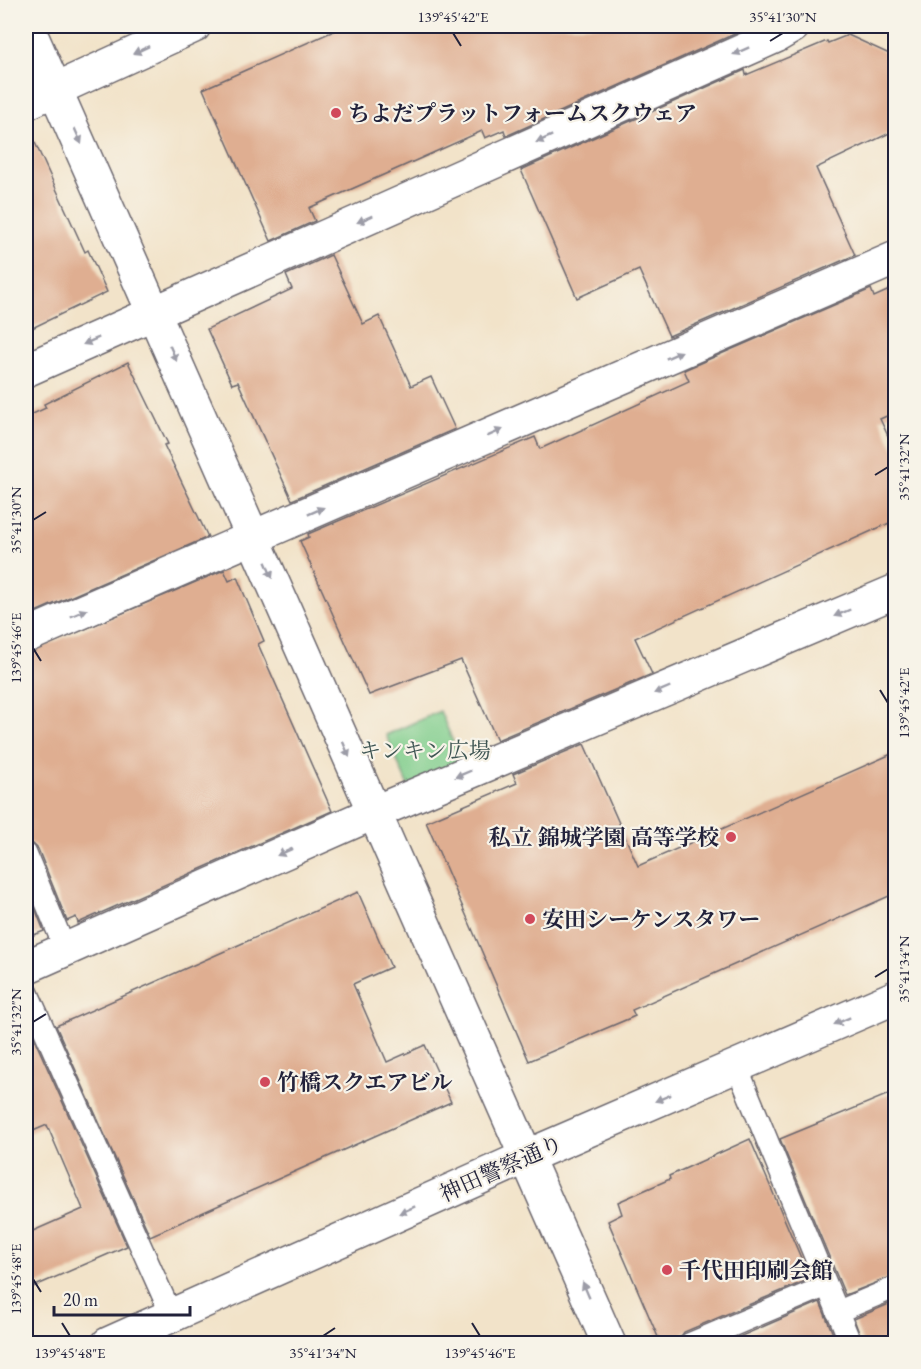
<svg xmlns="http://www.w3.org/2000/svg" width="921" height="1369" font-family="'EB Garamond','Noto Serif JP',serif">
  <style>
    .green { fill: #80cd8c; stroke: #517864; stroke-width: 1.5 }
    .building { fill: #dfae91 }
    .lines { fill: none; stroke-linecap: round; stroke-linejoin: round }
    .lane-casing { stroke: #6b666d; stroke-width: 24 }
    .street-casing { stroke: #6b666d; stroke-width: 36 }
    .secondary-casing { stroke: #6b666d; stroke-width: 36 }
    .lane { stroke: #fff; stroke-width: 21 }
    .street { stroke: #fff; stroke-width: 33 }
    .secondary { stroke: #fff; stroke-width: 33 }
    .oneway { fill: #9c9ca7 }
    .ticks { fill: none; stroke: #22223b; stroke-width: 2 }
    .poi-dot { fill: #d1495b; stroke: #f7f3e8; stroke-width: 2 }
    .labels { text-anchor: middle; stroke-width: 4.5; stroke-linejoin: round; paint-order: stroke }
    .poi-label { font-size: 22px; font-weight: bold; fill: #22223b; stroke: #f7f3e8; text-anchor: start }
    .park-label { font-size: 22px; fill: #3e5553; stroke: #f7f3e8 }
    .street-label { font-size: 22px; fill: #22223b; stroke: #f7f3e8 }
    .neatline { fill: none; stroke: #22223b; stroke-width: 2 }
    .ticks-label { font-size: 15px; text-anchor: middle; fill: #22223b }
  </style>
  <rect width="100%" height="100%" fill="#f7f3e8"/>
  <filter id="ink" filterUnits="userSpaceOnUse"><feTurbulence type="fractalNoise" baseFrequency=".0167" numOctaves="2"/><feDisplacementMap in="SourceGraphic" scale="12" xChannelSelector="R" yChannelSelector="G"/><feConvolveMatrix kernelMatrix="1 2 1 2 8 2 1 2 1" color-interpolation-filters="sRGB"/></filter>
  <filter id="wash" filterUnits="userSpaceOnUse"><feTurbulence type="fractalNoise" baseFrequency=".008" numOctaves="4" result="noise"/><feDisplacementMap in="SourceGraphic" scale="24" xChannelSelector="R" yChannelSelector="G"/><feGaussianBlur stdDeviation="1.35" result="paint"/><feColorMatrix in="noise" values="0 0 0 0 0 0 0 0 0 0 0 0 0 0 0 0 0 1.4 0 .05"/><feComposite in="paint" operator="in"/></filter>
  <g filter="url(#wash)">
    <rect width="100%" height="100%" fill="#f2e3c9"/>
    <polygon class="green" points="440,711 463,765 409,788 386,735"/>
    <g id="blocks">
      <g class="building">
        <polygon points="345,26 740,26 741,31 506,136 504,130 485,138 482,131 309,208 315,221 271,241 203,89"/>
        <polygon points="848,35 896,57 896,130 816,168 855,255 669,336 639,270 577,298 521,170 745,70 746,75 827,41 828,43"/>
        <polygon points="26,123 85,252 88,250 107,292 26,331"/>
        <polygon points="331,255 363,324 379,316 411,386 431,377 455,429 292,500 238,382 232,384 207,329 292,289 286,275"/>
        <polygon points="896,287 896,412 880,419 896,453 896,520 635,638 652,674 497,740 461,660 369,695 300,541 309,537 308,534 535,437 540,449 689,381 684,370 871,289 874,297"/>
        <polygon points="128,362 168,444 164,445 208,537 26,616 26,417 46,408 44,404"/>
        <polygon points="224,570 229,581 237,577 264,641 258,644 332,811 78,923 76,917 67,921 38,849 33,844 26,842 26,654"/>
        <polygon points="584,744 638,866 896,752 896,893 632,1010 635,1016 529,1061 426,822 517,783 513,774"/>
        <polygon points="26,886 44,931 26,938"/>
        <polygon points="358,892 391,967 353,984 387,1062 425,1045 451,1102 150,1236 56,1026"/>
        <polygon points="33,1036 127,1246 26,1290 26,1234 83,1209 47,1125 26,1134 26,1039"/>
        <polygon points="896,1091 896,1275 845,1295 780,1139"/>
        <polygon points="750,1139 810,1279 684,1332 676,1344 661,1344 608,1221 622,1214 618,1202 670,1179 669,1176"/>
        <polygon points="896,1301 896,1344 863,1344 854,1319"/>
        <polygon points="820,1302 837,1344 723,1344"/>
      </g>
    </g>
  </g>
  <g filter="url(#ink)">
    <use href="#blocks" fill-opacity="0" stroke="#6b666d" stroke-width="1.5"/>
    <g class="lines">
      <defs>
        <g id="lane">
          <polyline points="26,854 65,949"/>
          <polyline points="26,989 171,1314"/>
          <polyline points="737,1067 851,1344"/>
          <polyline points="837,1312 896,1287"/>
          <polyline points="689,1344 826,1286"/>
        </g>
        <g id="street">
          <polyline points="27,26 609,1344"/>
          <polyline points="26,103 194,26"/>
          <polyline points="26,370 776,36 793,26"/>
          <polyline points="26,636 896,258"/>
          <polyline points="26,967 373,813 896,591"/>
        </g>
        <polyline id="secondary" points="108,1344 528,1156 896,997"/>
      </defs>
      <use href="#lane" class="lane-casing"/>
      <use href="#street" class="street-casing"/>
      <use href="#secondary" class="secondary-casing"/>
      <use href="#lane" class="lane"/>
      <use href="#street" class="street"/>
      <use href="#secondary" class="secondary"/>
    </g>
    <defs><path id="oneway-solid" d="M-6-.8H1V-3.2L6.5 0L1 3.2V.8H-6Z" transform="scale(1.5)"/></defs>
    <g class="oneway">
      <use href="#oneway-solid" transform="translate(141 50) rotate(155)"/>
      <use href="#oneway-solid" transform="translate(741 51) rotate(156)"/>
      <use href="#oneway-solid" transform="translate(78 136) rotate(66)"/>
      <use href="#oneway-solid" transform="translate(544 139) rotate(156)"/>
      <use href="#oneway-solid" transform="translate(365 219) rotate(156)"/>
      <use href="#oneway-solid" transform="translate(91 341) rotate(156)"/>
      <use href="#oneway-solid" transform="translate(173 353) rotate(66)"/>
      <use href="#oneway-solid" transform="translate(674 355) rotate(-24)"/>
      <use href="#oneway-solid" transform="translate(495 433) rotate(-24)"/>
      <use href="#oneway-solid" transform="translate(316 511) rotate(-24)"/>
      <use href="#oneway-solid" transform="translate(269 570) rotate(67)"/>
      <use href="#oneway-solid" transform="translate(79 613) rotate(-23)"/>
      <use href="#oneway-solid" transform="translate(842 613) rotate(157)"/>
      <use href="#oneway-solid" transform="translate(662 690) rotate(157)"/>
      <use href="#oneway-solid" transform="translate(346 749) rotate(67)"/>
      <use href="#oneway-solid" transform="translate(463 774) rotate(157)"/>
      <use href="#oneway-solid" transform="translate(285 852) rotate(156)"/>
      <use href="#oneway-solid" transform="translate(842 1021) rotate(156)"/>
      <use href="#oneway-solid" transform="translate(663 1098) rotate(157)"/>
      <use href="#oneway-solid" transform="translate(407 1210) rotate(156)"/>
      <use href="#oneway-solid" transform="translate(586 1290) rotate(-113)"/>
    </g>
  </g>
  <path class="ticks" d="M453 33 461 46M770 41 783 33M875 475 888 467M33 520 46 512M33 648 41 661M880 690 888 703M875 977 888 969M33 1022 46 1014M33 1279 41 1292M62 1323 70 1336M472 1323 480 1336M323 1336 335 1328"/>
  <g class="poi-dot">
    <circle cx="336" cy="113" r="6"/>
    <circle cx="731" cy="837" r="6"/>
    <circle cx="530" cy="919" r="6"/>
    <circle cx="265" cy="1082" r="6"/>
    <circle cx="667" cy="1270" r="6"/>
  </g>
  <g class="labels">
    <g class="poi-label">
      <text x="348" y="121">ちよだプラットフォームスクウェア</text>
      <text x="719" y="845" text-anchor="end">私立 錦城学園 高等学校</text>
      <text x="542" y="927">安田シーケンスタワー</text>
      <text x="277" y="1090">竹橋スクエアビル</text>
      <text x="679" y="1278">千代田印刷会館</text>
    </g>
    <g class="park-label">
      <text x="425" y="758">キンキン広場</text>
    </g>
    <g class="street-label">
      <text transform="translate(501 1168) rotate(-24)" y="8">神田警察通り</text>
    </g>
  </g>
  <rect width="921" height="1369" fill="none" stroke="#f7f3e8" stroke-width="66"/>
  <path d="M54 1306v9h136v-9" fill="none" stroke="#22223b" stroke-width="3"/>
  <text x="63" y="1306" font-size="18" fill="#22223b" stroke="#f7f3e8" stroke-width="4.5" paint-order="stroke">20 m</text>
  <rect x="33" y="33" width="855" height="1303" class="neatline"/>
  <g class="ticks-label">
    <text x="453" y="22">139°45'42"E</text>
    <text x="783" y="22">35°41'30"N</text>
    <text transform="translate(904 467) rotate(-90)" y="5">35°41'32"N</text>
    <text transform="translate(16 520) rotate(-90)" y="5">35°41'30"N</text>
    <text transform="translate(16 648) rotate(-90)" y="5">139°45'46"E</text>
    <text transform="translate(904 703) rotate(-90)" y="5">139°45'42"E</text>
    <text transform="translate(904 969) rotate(-90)" y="5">35°41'34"N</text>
    <text transform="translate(16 1022) rotate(-90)" y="5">35°41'32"N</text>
    <text transform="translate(16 1279) rotate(-90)" y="5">139°45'48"E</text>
    <text x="70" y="1358">139°45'48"E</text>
    <text x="323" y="1358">35°41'34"N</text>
    <text x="480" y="1358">139°45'46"E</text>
  </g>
</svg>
